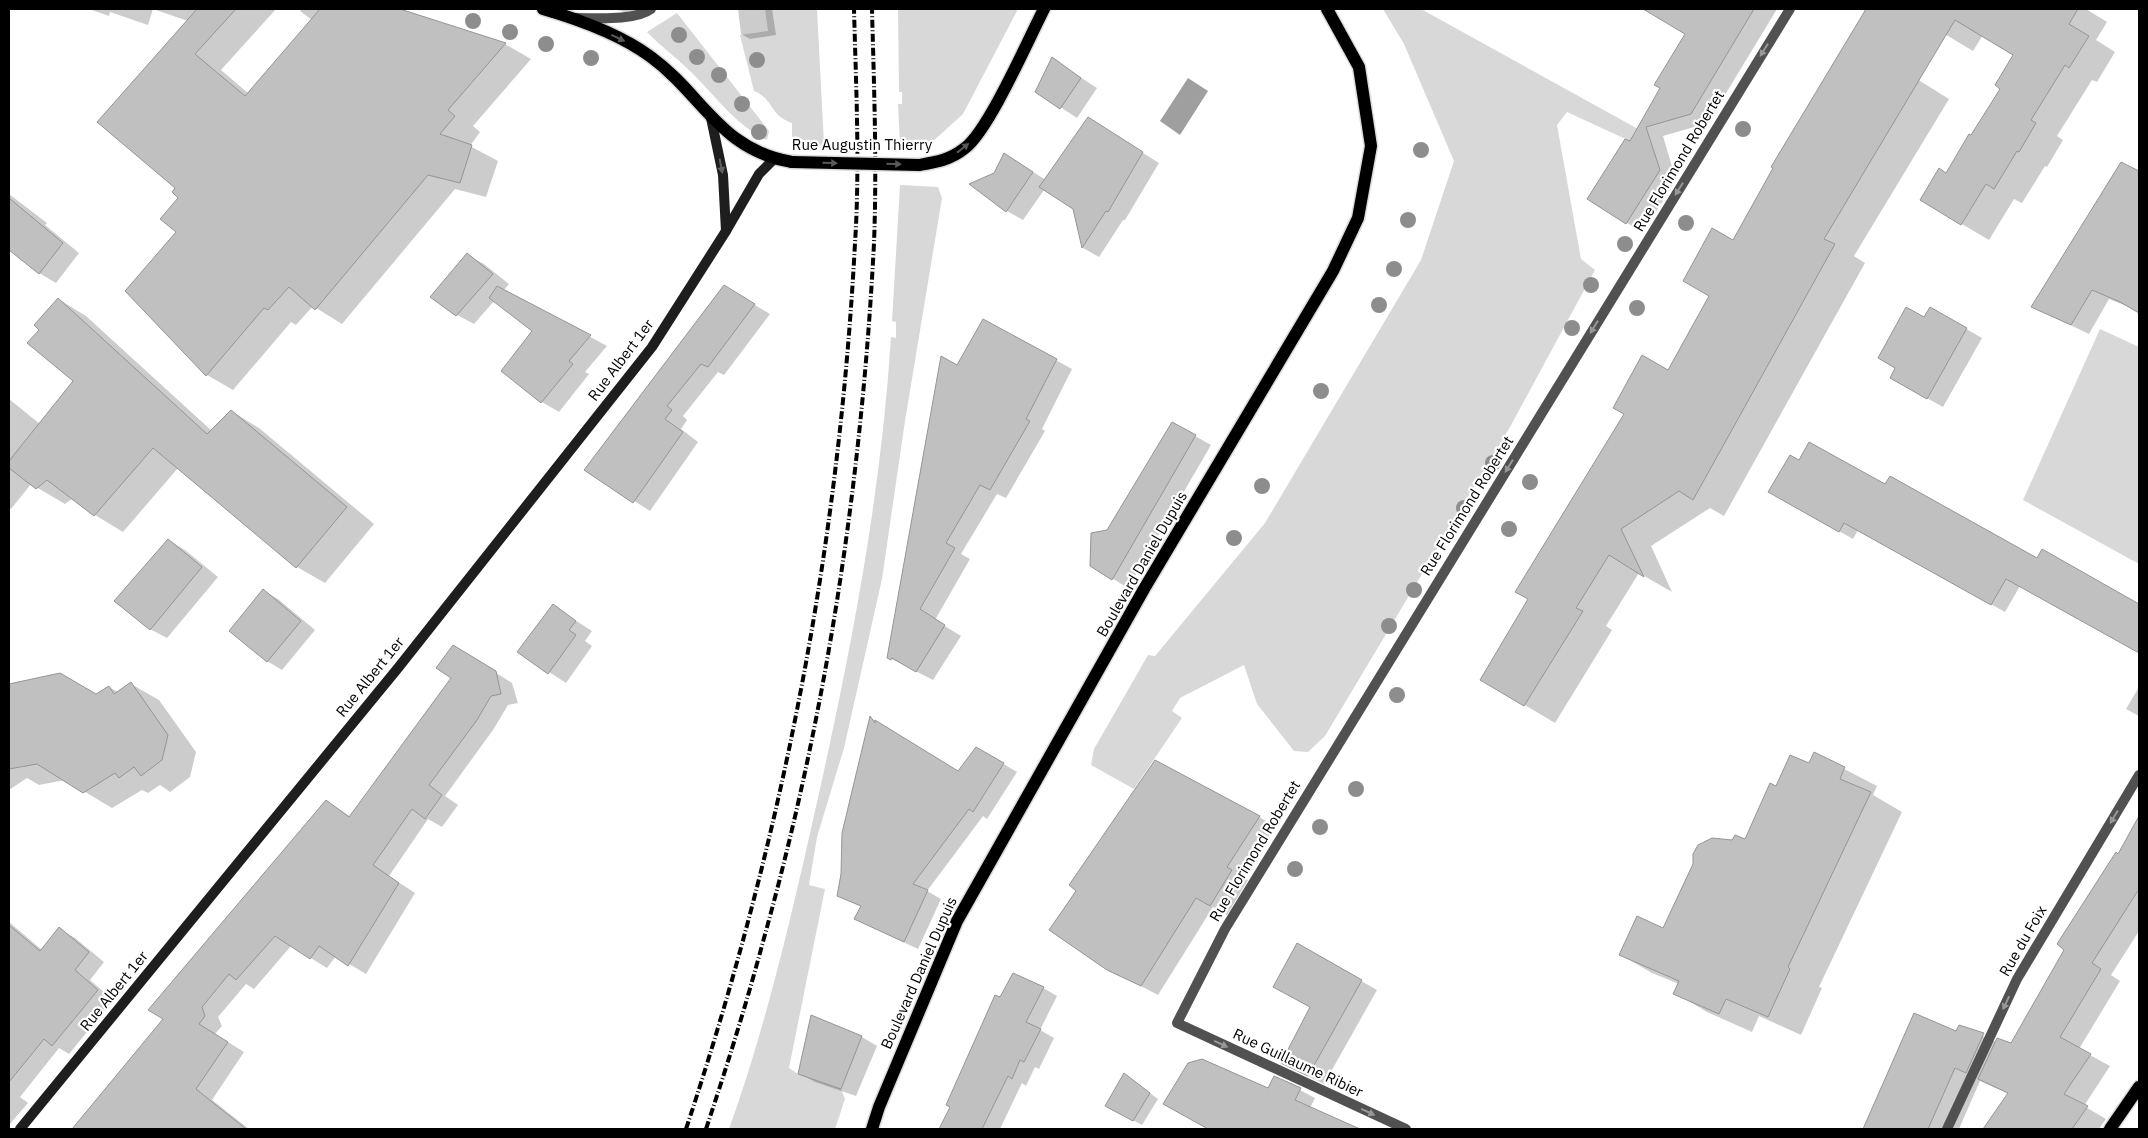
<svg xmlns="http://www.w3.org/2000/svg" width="2148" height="1138" font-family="'IBM Plex Sans',sans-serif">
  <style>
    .green { fill: #d8d8d8 }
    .water { fill: #9f9f9f }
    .shadow { fill: #0003 }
    .building { fill: #c0c0c0; stroke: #959595 }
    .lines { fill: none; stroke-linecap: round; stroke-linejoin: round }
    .primary-casing { stroke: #dbdbdb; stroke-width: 15 }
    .street { stroke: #515151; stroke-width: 10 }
    .secondary { stroke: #1e1e1e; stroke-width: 10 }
    .primary { stroke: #000; stroke-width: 12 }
    .rail { stroke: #000; stroke-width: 4; stroke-dasharray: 8 2.5 1 2.5; stroke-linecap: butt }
    .primary-bridge-casing { stroke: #dbdbdb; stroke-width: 15; stroke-linecap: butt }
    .primary-bridge { stroke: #000; stroke-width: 12 }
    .tree { fill: #8d8d8d }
    .oneway { fill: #595959 }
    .oneway2 { fill: #979797 }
    .oneway3 { fill: #626262 }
    .labels { text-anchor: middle; stroke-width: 4.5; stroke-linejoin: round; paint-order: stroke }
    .street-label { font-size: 15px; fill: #000; stroke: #fff }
  </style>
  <rect width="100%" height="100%" fill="#fff"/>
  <g class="green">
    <path d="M765 9H817L824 145 792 144V123C769 115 774 99 754 91L740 35 768 31Z"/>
    <polygon points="898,9 1018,9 963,114 931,143 900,144 898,104 902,104 902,92 899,92"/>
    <polygon points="1383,9 1421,9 1649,135 1647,149 1567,112 1557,125 1581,259 1595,270 1510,427 1325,736 1308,752 1294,751 1257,704 1244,665 1180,698 1172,711 1182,718 1134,789 1091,765 1094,749 1148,655 1155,656 1265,523 1421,260 1454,161 1404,44"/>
    <path d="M677 13 769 131 767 140C735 125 715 95 690 71 676 57 660 46 647 32Z"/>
    <path d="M900 185 938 187 942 198 905 421 882 579 844 748 817 837 809 885 825 889 789 1068 798 1074 841 1089 845 1099 835 1129H729C766 1026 791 918 815 811 850 656 881 497 891 337L896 338V322L892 321Z"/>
    <polygon points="2100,329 2139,347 2139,564 2023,500"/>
  </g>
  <polygon class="water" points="1188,78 1208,91 1180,135 1160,121"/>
  <g class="shadow">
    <polygon points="89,9 276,9 221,70 249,94 312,20 300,11 302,9 396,9 505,44 531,59 473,126 480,132 470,146 498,161 486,197 455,189 342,324 313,306 296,325 291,322 233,390 207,375 177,232 179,197 177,188 188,21 153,9 148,25 110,12 109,16"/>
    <polygon points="615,9 645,9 636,16"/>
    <polygon points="738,9 772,9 776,35 750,39 741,34"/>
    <polygon points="1683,9 1777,9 1708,123 1663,136 1676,180 1643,232 1627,223 1630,143 1661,88 1686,34 1672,25"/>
    <polygon points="1903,9 2086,9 2107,22 2096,40 2115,52 2097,82 2092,80 2057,136 2063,140 2047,167 2045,166 2022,203 2014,199 1989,240 1921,200 1947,174 1972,137 2002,88 2015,55 1983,35 1973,51"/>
    <polygon points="1880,56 1949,99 1854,256 1865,263 1724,516 1710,508 1651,546 1672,592 1639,573 1606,626 1612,630 1555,723 1481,679 1669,371 1710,296 1734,242"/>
    <polygon points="1052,59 1097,88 1077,118 1036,91"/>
    <polygon points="1105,129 1159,163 1125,220 1123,220 1099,257 1083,248 1074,208 1044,190 1023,220 1007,211 995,174 1004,154 1046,180"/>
    <polygon points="2121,163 2139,173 2139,311 2109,299 2089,334 2033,307"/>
    <polygon points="9,194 47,223 45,225 79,253 56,283 39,273 9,248"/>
    <polygon points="467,255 484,264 509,284 504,290 607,346 585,372 589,374 559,412 542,402 533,331 495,300 474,324 457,315"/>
    <polygon points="724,287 770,314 724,375 718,372 683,416 687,420 681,429 698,442 650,511 586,470"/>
    <polygon points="58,299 86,316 212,431 231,411 259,428 374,524 325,583 297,567 178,468 123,532 95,515 73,498 65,504 31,484 11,509 9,507 9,399 40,424 74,380 40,330"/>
    <polygon points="1931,309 1982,338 1943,407 1891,378"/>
    <polygon points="984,321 1072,369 1042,429 1045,431 1006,498 997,494 961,554 970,559 935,620 961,636 933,680 888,657 958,367"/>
    <polygon points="1172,423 1211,445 1128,588 1092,566 1108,531"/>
    <polygon points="1800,462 1885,486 2037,559 2042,551 2139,606 2139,652 2020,586 2005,612 1858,530 1853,539 1770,492"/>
    <polygon points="168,540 185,550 218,577 167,638 150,629"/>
    <polygon points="264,591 278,599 315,630 282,670 267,661"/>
    <polygon points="553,606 592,631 585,641 592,646 566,683 519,652"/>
    <polygon points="471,657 512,683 518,703 508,705 493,730 445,796 458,805 442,827 428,819 389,876 415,893 366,974 336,956 327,968 291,946 254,989 246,984 218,1017 222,1026 215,1034 244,1052 212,1100 249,1129 74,1129 165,1019 327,801 351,817"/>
    <polygon points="60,675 96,696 109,687 118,692 131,684 159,700 196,752 190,777 170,792 160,785 148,793 142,790 112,808 65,780 39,785 27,778 9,790 9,685"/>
    <polygon points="2139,687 2139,716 2126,709"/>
    <polygon points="871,718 958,772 977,748 1017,772 987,819 983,816 927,891 941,899 918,949 855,919 862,907 838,896"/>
    <polygon points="1815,754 1877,786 1873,795 1902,812 1819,987 1822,988 1801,1035 1759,1016 1752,1032 1707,1012 1675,993 1679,984 1652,973 1621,955 1664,929 1694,864 1699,846 1707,840 1746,841 1777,787 1810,764"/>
    <polygon points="1259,817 1275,826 1243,877 1248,880 1227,915 1213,907 1158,995 1108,969"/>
    <polygon points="2139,819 2139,931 2111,975 2120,981 2079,1049 2110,1066 2084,1106 2106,1119 2099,1129 1984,1129 2009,1094 1980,1081 1959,1129 1864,1129 1915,1015 1956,1033 1960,1026 1996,1042 2012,1045"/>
    <polygon points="9,922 42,950 59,929 75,938 104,962 90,980 113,1000 69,1054 59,1048 20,1097 28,1103 9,1125"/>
    <polygon points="1297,944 1377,990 1324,1084 1282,1063 1311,1007"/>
    <polygon points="1043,988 1057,996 1040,1030 1054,1038 1039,1069 1035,1067 1026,1086 1022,1083 1000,1129 941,1129 1001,999"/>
    <polygon points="812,1016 862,1037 877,1046 856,1096 815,1082 799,1073"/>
    <polygon points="1124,1074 1158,1099 1142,1125 1107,1106"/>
    <polygon points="1275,1077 1315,1098 1310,1108 1353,1129 1232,1129 1217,1116 1210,1129 1165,1103 1268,1090"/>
  </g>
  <g class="building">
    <polygon points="197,9 236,9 195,54 245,96 320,9 400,9 506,43 448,110 455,116 440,134 472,145 460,183 428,175 315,310 289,287 268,310 264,308 206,376 125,291 176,232 160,219 178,198 172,192 175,188 97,122"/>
    <polygon points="1643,9 1754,9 1691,114 1646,127 1660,170 1626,224 1587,199 1625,139 1630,141 1660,88 1654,85 1685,34"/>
    <polygon points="1866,9 2078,9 2069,24 2089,36 2069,68 2065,65 2031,120 2036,123 2019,152 2017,151 1994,189 1986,184 1961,225 1920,200 1939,168 1946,173 1969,134 1971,135 2000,89 1995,85 2013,55 1955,20 1824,239 1835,244 1693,500 1679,491 1621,529 1644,577 1609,555 1576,608 1583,611 1524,706 1480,680 1528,599 1515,592 1624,414 1613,408 1642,355 1668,370 1709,296 1683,281 1712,228 1733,240 1773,168 1771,167"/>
    <polygon points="1052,57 1081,78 1060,109 1035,92"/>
    <polygon points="1088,117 1143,152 1108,212 1106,211 1082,248 1073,209 1039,187"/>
    <polygon points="1004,153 1033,172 1006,212 969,184 994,173"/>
    <polygon points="2121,162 2139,171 2139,313 2120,302 2092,290 2071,325 2031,307"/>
    <polygon points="9,198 63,243 39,274 9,250"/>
    <polygon points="467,253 493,274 456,316 430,297"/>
    <polygon points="724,285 755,304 708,367 701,364 667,406 672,410 665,419 683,432 633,503 584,470"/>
    <polygon points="497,286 591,335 569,361 573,364 541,403 501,371 532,331 489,298"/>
    <polygon points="58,298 207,434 231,410 347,507 296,568 153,448 94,516 47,480 36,489 9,468 9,461 73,381 27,343 39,330 34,325"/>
    <polygon points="1906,307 1924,317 1930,307 1967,328 1927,399 1890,378 1895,368 1878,358"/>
    <polygon points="983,319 1057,359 1026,419 1030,421 990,490 980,485 946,543 955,548 920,609 945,625 916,672 892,658 891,660 887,658 941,356 957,365"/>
    <polygon points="1172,422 1196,435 1112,580 1090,566 1091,533 1107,530"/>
    <polygon points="1809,442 1885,484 1890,476 2037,558 2042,549 2139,604 2139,653 2006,579 1991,605 1844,523 1839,532 1768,492 1790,455 1799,460"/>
    <polygon points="168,539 202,567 150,630 114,601"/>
    <polygon points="263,589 301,621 267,662 229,631"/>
    <polygon points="553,604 576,621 569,630 576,635 548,674 517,652"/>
    <polygon points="453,645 496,671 501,694 491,696 477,720 429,785 442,795 425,819 412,809 373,865 399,883 348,966 319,946 310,959 275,936 236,980 229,974 202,1007 205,1016 199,1024 228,1042 196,1089 246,1129 72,1129 163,1019 148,1010 326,800 349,817 451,678 436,668"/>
    <polygon points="60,673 96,694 109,686 114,694 131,682 168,735 162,760 141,776 134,767 119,778 115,773 83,793 37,764 9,769 9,684"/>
    <polygon points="870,716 875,723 875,720 958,771 976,747 1004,763 973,812 969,809 913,884 928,890 904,942 854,919 861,906 837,896 841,874 842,833"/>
    <polygon points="1814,752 1845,767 1840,779 1871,792 1788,967 1790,969 1768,1017 1726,999 1719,1014 1673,994 1679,981 1619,955 1637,916 1663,928 1693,864 1693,854 1698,845 1712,838 1732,840 1735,835 1745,839 1770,783 1776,786 1790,755 1809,763"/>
    <polygon points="1155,760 1260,816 1227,867 1232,870 1210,906 1196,898 1141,986 1107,970 1049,930 1076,891 1069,885"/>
    <polygon points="2139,816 2139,889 2092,963 2101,969 2060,1037 2091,1054 2064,1094 2088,1106 2072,1129 1983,1129 2008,1093 1978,1079 1997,1038 2011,1043 2064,950 2057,944 2116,852 2118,854"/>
    <polygon points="9,925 40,951 59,927 89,952 75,970 98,990 52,1046 44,1039 9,1082"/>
    <polygon points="1297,943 1362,980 1308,1076 1281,1063 1310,1007 1273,987"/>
    <polygon points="1013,973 1044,987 1026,1022 1041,1029 1024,1062 1020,1060 1012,1079 1008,1076 982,1129 939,1129 950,1107 946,1105 995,995 1000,997"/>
    <polygon points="1914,1013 1956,1031 1959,1025 1984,1033 1966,1073 1955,1068 1928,1129 1863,1129"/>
    <polygon points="811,1015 862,1036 841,1089 798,1074"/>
    <polygon points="1202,1059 1268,1088 1274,1076 1301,1088 1295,1100 1360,1129 1208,1129 1163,1104 1188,1063"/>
    <polygon points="1124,1073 1150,1093 1133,1121 1105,1106"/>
  </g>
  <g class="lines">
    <defs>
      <g id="primary">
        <path d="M543 9C581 20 620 34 651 57 703 95 720 150 792 162"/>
        <path d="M919 165C937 162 950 160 965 148 989 130 1028 40 1044 9"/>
        <polyline points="872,1129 879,1107 957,921 1144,589 1333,271 1358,218 1371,146 1359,67 1327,9"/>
        <polyline points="2110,1129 2139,1087"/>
      </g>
    </defs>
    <use href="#primary" class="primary-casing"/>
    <g class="street">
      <path d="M577 18C596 18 635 21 651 9"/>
      <polyline points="1406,1129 1177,1023 1225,929 1790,9"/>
      <polyline points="1947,1129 2017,979 2139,775"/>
    </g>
    <g class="secondary">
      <polyline points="711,118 723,175 726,231"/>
      <polyline points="20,1129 398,668 652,347 726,231 759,174 774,159"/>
    </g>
    <use href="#primary" class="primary"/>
    <g class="rail">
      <path d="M686 1129C782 840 839 548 855 243 860 166 856 87 854 9"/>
      <path d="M706 1129C727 1066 747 1002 764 938 827 712 862 477 874 243 877 165 874 87 872 9"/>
    </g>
    <defs>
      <polyline id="primary-bridge" points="792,162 919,165"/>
    </defs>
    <use href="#primary-bridge" class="primary-bridge-casing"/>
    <use href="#primary-bridge" class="primary-bridge"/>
  </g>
  <g class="tree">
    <circle cx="473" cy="21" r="8"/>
    <circle cx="510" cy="32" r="8"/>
    <circle cx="679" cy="35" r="8"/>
    <circle cx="546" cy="44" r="8"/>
    <circle cx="697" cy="57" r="8"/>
    <circle cx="591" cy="58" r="8"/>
    <circle cx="757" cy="60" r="8"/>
    <circle cx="719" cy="75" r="8"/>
    <circle cx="742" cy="104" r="8"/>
    <circle cx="1743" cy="129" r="8"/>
    <circle cx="759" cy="132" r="8"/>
    <circle cx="1421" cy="150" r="8"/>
    <circle cx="1408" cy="220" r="8"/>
    <circle cx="1686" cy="223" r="8"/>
    <circle cx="1625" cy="244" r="8"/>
    <circle cx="1394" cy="269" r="8"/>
    <circle cx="1591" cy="285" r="8"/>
    <circle cx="1379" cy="305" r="8"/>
    <circle cx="1637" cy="308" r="8"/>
    <circle cx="1572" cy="328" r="8"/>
    <circle cx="1321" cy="391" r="8"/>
    <circle cx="1493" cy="463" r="8"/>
    <circle cx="1530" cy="482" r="8"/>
    <circle cx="1262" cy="486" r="8"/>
    <circle cx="1464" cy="508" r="8"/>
    <circle cx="1509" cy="529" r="8"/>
    <circle cx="1234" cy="538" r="8"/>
    <circle cx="1414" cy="590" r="8"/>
    <circle cx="1389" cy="626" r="8"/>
    <circle cx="1397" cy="695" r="8"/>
    <circle cx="1356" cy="789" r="8"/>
    <circle cx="1320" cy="827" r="8"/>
    <circle cx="1295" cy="869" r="8"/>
  </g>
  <defs><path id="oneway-solid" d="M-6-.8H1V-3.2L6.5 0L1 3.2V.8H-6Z" transform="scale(1.25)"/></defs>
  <g class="oneway">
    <use href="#oneway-solid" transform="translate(618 38) rotate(25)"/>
    <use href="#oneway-solid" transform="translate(963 148) rotate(-38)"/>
    <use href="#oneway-solid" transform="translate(830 163) rotate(1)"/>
    <use href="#oneway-solid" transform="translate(894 164) rotate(1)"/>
  </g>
  <g class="oneway2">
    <use href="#oneway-solid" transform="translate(1764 50) rotate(122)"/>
    <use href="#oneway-solid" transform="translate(1679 189) rotate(122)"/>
    <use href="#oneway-solid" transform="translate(1594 327) rotate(122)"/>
    <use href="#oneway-solid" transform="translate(1509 466) rotate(122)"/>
    <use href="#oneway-solid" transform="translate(2114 817) rotate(121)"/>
    <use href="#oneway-solid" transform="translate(2006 1003) rotate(115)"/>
    <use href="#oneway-solid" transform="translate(1221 1044) rotate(25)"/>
    <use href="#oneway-solid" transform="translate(1368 1112) rotate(25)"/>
  </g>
  <use class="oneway3" href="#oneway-solid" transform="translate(721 166) rotate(79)"/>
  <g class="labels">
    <g class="street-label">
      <text x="862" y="150">Rue Augustin Thierry</text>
      <text transform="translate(1679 161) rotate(-59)" y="5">Rue Florimond Robertet</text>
      <text transform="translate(621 360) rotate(-53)" y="5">Rue Albert 1er</text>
      <text transform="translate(1467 506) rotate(-58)" y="5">Rue Florimond Robertet</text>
      <text transform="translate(1142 564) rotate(-60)" y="5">Boulevard Daniel Dupuis</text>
      <text transform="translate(370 677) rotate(-51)" y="5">Rue Albert 1er</text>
      <text transform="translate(1255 851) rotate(-59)" y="5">Rue Florimond Robertet</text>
      <text transform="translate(2023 941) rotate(-60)" y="5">Rue du Foix</text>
      <text transform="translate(919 973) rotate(-66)" y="5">Boulevard Daniel Dupuis</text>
      <text transform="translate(114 991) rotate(-51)" y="5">Rue Albert 1er</text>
      <text transform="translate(1298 1063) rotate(25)" y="5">Rue Guillaume Ribier</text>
    </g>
  </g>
  <rect width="2148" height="1138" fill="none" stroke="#000000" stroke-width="20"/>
</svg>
